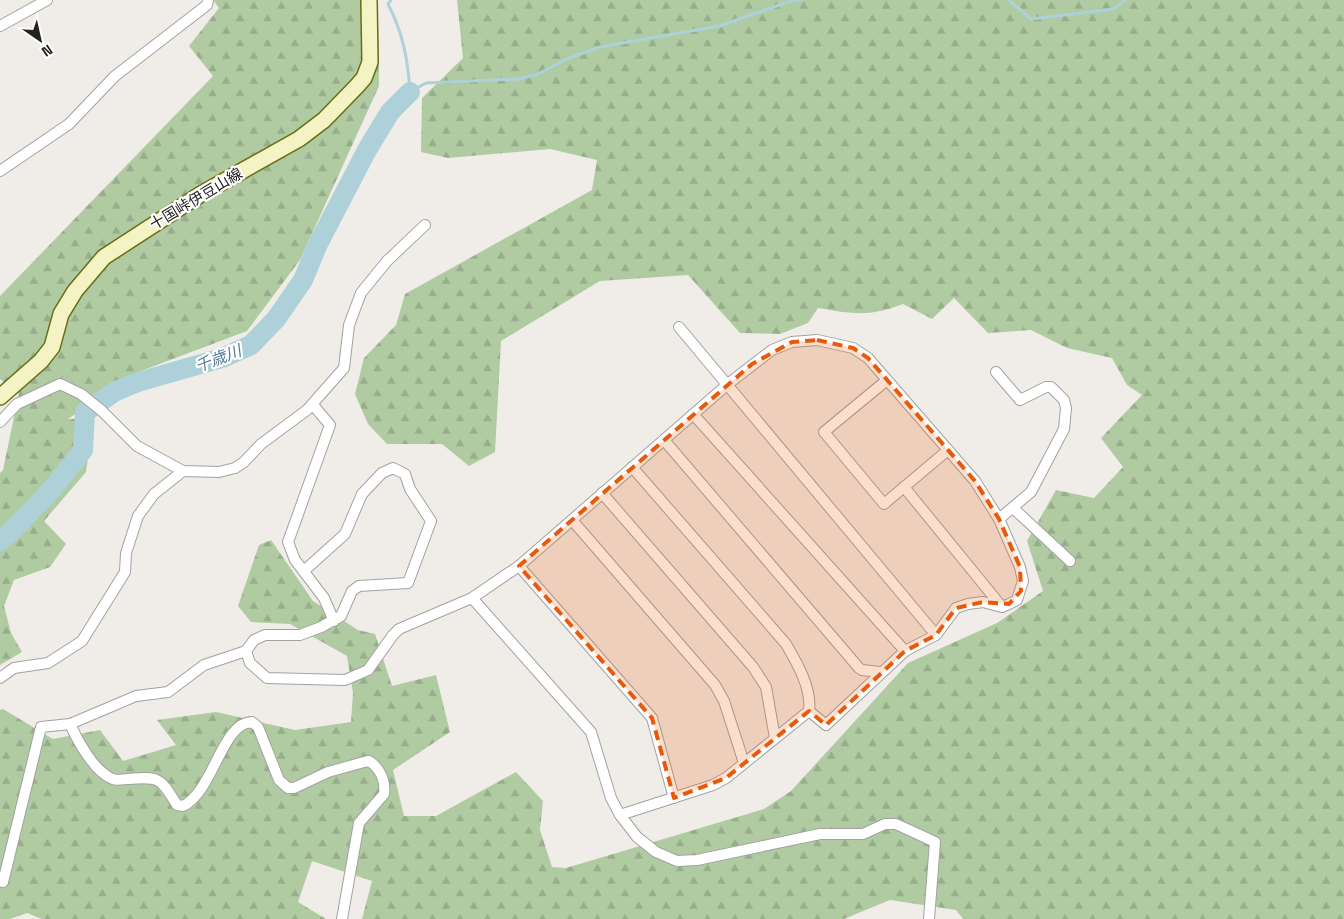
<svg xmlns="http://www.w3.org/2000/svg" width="1344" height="919" font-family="'Space Grotesk','Noto Sans JP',sans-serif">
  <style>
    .forest { fill: url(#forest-firs) }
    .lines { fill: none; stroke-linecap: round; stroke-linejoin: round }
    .stream { stroke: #aed1d9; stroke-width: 3 }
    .river { stroke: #aed1d9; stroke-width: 20 }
    .minor-casing { stroke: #a2a2a2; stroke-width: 12 }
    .secondary-casing { stroke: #686e11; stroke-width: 18 }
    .minor { stroke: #fff; stroke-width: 10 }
    .secondary { stroke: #f3f3c3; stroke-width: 15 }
    .marked { fill: #e8590c; fill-opacity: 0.2; stroke: #e8590c; stroke-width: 4; stroke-dasharray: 10 6; stroke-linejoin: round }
    .labels { text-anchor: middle; stroke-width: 4.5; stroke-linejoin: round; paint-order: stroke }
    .street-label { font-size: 15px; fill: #212121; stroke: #fff }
    .water-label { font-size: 16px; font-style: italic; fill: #507798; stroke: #fff }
  </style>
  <defs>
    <pattern id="forest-firs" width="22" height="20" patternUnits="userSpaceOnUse" patternTransform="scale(1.25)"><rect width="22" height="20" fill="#b0cba2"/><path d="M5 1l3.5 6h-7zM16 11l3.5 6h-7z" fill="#97ae8b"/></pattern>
  </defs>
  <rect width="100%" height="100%" fill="#f0ede8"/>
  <g class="forest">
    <polygon points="213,0 376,0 378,20 379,86 300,260 247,331 133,374 68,419 94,418 86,472 44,521 66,544 50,567 14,580 4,606 11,633 22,652 0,665 0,473 3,470 19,393 0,379 0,296 213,76 189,46 219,8"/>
    <path d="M457 0H1344V919H963L956 910 890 900 844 919H362L372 881 312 861 298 902 326 919H42L27 913 10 919H0V710L3 709 53 739 100 730 123 761 176 745 157 720 216 712 295 730 351 722 353 693 347 656 290 624 251 622 238 606 259 545 271 540 313 601 358 630 375 634 392 686 436 675 450 732 393 770 404 816H436L516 772 543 801 540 830 552 867 566 868 764 809 791 791 908 663 997 623 1043 591 1027 541 1056 490 1094 498 1123 467 1101 438 1142 395 1127 385 1112 358 1067 348 1031 330 988 333 954 298 932 319 903 304C870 317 853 314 818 308L808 323 780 334 740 333 688 275 600 281 501 341 495 452 469 466 442 444H387L368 424 355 394 364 358 396 325 405 294 592 190 597 160 550 149 448 158 421 152 422 98 463 58Z"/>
  </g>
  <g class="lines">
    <g class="stream">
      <path d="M391 0 388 4C403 33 408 60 410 92L426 83 517 79 536 75 567 59 600 47 719 26 791 1 801 0"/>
      <polyline points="1009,0 1031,19 1114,9 1125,0"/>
    </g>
    <polyline class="river" points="0,541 14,529 53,488 83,450 85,412 116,391 138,382 222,358 251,345 276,319 303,280 318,244 367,150 390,112 410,92"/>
    <defs>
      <g id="minor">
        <polyline points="0,26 47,0"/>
        <polyline points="0,171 69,124 115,76 207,5 208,0"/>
        <polyline points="679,327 936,635"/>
        <polyline points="996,372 1020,400 1046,387 1051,387 1064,400 1066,408 1064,429 1031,492 999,519"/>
        <polyline points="887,380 824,432 884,504 948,450"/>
        <polyline points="313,405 330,425 288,542 295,560 324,598 334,621"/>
        <polyline points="693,414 905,651"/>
        <polyline points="0,422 17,404 60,384 81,394 102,411 137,446 183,471 219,472 235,468 244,462 261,444 307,410 344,368 349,325 361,293 387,261 425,225"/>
        <polyline points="664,440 859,668 862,670 880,672"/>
        <path d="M632 467 786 644C797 663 812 688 809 711"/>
        <polyline points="904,487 1002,607"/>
        <polyline points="602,493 753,667 766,687 775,738"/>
        <polyline points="1013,508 1070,561"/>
        <polyline points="572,520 715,685 724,701 744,763"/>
        <polyline points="519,566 652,718 674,798"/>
        <polyline points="472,598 591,732 611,798 620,815 637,837 656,852 677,861 697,860 820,834 863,834 885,824 896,824 935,842 929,919"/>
        <polyline points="246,651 250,663 267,678 345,680 368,670 393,635 399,629 472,598 519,566 728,384 772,350 792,342 817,340 853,348 868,358 975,481 999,519 1020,567 1023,581 1017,600 1009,604 1002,607 983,602 968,604 956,608 936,635 905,651 826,725 809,711 726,778 713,785 620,815"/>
        <polyline points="0,678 14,668 48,663 82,641 125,572 126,553 138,516 154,494 183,471"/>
        <path d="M70 724C77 740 95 773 113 779 117 781 124 779 128 779 160 776 160 778 177 805L183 806C213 792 222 722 252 722L258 727 279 780 288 788H294L328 772 364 762 369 761C380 768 386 781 384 794L359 823 342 919"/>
        <polyline points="0,881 3,882 41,727 70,724 136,696 168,692 204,665 246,651 254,640 265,635 300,635 321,627 341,616 352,591 359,586 408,583 431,521 410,489 405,474 393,468 382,473 362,494 345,534 305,570"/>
      </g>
      <polyline id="secondary" points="0,397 41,361 52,347 61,314 75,291 104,257 201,194 299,139 324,120 357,86 364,78 370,62 369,0"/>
    </defs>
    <use href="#minor" class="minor-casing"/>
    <use href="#secondary" class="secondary-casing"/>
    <use href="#minor" class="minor"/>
    <use href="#secondary" class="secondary"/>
  </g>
  <path class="marked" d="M817 340 853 348 868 358 975 481 999 519 1020 567 1021 591 1009 604 983 602 956 608 936 635 905 651 826 725 809 711 726 778 674 798 652 718 519 566 752 364 792 342Z"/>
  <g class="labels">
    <g class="street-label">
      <text transform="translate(196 199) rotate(-31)" y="5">十国峠伊豆山線</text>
    </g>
    <g class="water-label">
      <text transform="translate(218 358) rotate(-21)" y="6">千歳川</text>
    </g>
  </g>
  <g transform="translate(40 40) rotate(146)" stroke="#ffffff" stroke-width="4" paint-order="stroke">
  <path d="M0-4L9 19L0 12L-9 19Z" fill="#212121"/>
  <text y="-8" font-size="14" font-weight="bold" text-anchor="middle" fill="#212121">N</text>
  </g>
</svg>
